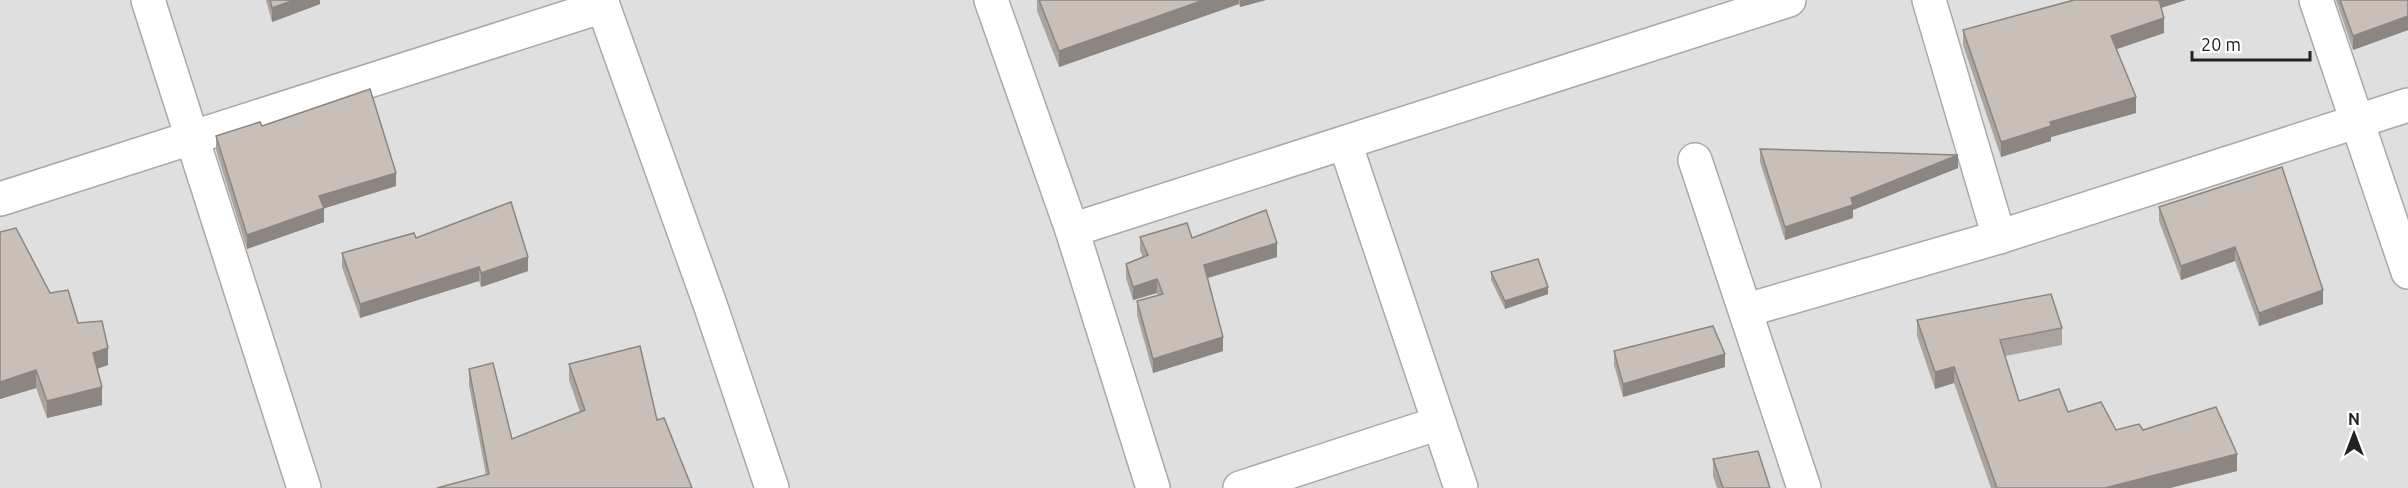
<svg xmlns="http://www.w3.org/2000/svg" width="2408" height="488" font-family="Ubuntu,sans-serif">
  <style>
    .residential { fill: #e0dfdf }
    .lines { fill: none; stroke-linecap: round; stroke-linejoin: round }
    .minor-casing { stroke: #a9a9a9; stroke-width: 36 }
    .minor { stroke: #fff; stroke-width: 33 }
    .wall { fill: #aba49e }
    .shaded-wall { fill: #8b8681 }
    .building { fill: #c7bfb8; stroke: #8b8681; stroke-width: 1.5 }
  </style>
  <rect width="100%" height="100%" fill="#f2efe9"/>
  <rect class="residential" x="0" y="0" width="2408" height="488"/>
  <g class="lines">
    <defs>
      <g id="minor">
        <polyline points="148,0 304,488"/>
        <polyline points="601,0 711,307 772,488"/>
        <polyline points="991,0 1072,230 1153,488"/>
        <polyline points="1929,0 1999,237"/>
        <polyline points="2316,0 2408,272"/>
        <polyline points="1345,143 1461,488"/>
        <polyline points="1695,160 1804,488"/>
        <polyline points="0,199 603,6"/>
        <polyline points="1072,230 1789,0"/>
        <polyline points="1747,310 1999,237 2408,105"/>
        <polyline points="1240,488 1439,423"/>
      </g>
    </defs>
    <use href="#minor" class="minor-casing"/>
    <use href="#minor" class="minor"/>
  </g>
  <g class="wall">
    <polygon points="266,0 320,0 320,4 272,22"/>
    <polygon points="1037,0 1266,0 1240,7 1239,4 1059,67 1037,11"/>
    <polygon points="2074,0 2186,0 2161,8 2164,33 2117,49 2136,113 2051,137 2051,141 2001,157 1963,45 1963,30"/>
    <polygon points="2336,0 2408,0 2408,30 2353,50"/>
    <polygon points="262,126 396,186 324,208 324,222 247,249 216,150 216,136"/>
    <polygon points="1760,149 1958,168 1853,210 1853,218 1785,240 1760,162"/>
    <polygon points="2282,167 2323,304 2259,326 2235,261 2181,280 2159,221 2159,207"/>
    <polygon points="1140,237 1192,238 1277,257 1208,278 1223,351 1153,373 1137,315 1137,301 1158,296 1157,293 1133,300 1126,278 1126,264 1143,257 1140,251"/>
    <polygon points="416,238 528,271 481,287 479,281 360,318 342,267 342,253"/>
    <polygon points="1491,272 1548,294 1505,309 1491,280"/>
    <polygon points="50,293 78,323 108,365 97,369 102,405 47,418 36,388 0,399"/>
    <polygon points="1917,320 2062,328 2062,345 2005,356 2019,401 2068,412 2116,430 2143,430 2237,471 2170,488 1991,488 1954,383 1935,389 1917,336"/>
    <polygon points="1614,351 1725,367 1623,397 1614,365"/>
    <polygon points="569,364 657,420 486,475 469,385 469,369 512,439 580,412 569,380"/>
    <polygon points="1713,459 1770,488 1717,488 1713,476"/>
  </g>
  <g class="shaded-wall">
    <polygon points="294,0 320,0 320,4 272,22 272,8"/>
    <polygon points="1204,0 1239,0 1239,4 1059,67 1059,51"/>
    <polygon points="1240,0 1266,0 1240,7"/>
    <polygon points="2157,0 2186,0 2157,9"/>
    <polygon points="2408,16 2408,30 2353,50 2353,36"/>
    <polygon points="2164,18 2164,33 2111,51 2111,36"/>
    <polygon points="2136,97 2136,113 2051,137 2051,141 2001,157 2001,142 2050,122"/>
    <polygon points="1958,155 1958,168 1853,210 1853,218 1785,240 1785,227 1851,198"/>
    <polygon points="396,173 396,186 319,210 319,196"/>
    <polygon points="324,208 324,222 247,249 247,235"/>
    <polygon points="1277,243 1277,257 1204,279 1204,265"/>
    <polygon points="2235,247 2235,261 2181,280 2181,266"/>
    <polygon points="528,257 528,271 481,287 481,273"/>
    <polygon points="479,267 479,281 360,318 360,304"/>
    <polygon points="1157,279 1157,293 1133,300 1133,287"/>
    <polygon points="1548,287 1548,294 1505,309 1505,301"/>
    <polygon points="2323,290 2323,304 2259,326 2259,313"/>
    <polygon points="1223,337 1223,351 1153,373 1153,359"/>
    <polygon points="108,348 108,365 93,370 93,353"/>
    <polygon points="1725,354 1725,367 1623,397 1623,384"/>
    <polygon points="1954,367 1954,383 1935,389 1935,372"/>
    <polygon points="36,370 36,388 0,399 0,382"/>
    <polygon points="102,387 102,405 47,418 47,401"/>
    <polygon points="2237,454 2237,471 2170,488 2105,488"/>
  </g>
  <g class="building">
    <polygon points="270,0 294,0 272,8"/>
    <polygon points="1039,0 1204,0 1059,51"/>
    <polygon points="2074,0 2159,0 2164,18 2111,36 2136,97 2050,122 2051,126 2001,142 1963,30"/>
    <polygon points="2340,0 2408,0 2408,16 2353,36"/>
    <polygon points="370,89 396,173 319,196 324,208 247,235 216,136 260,122 262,126"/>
    <polygon points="1760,149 1958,155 1851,198 1853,205 1785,227"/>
    <polygon points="2282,167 2323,290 2259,313 2235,247 2181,266 2159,207"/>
    <polygon points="511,202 528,257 481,273 479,267 360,304 342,253 414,233 416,238"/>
    <polygon points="1266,210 1277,243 1204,265 1223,337 1153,359 1137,301 1163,294 1157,279 1133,287 1126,264 1148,255 1140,237 1187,223 1192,238"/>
    <polygon points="16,228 50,293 68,290 78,323 102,321 108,348 93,353 102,387 47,401 36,370 0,382 0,232"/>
    <polygon points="1538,259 1548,287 1505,301 1491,272"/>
    <polygon points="2051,294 2062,328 2000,340 2019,401 2059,389 2068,412 2101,402 2116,430 2139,424 2143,430 2216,407 2237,454 2105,488 1997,488 1954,367 1935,372 1917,320"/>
    <polygon points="1713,326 1725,354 1623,384 1614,351"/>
    <polygon points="640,346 657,420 664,418 692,488 437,488 489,474 469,369 493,363 512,439 585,410 569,364"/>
    <polygon points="1758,451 1770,488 1723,488 1713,459"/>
  </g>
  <g transform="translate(2354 434)" stroke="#ffffff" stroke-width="4.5" paint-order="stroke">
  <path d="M0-4.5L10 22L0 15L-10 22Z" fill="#222222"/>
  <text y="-9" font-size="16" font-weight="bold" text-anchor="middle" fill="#222222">N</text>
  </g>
  <path d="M2192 51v9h118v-9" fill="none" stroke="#222222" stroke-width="3"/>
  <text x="2201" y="51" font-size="18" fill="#222222" stroke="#ffffff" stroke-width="4.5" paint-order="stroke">20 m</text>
</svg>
